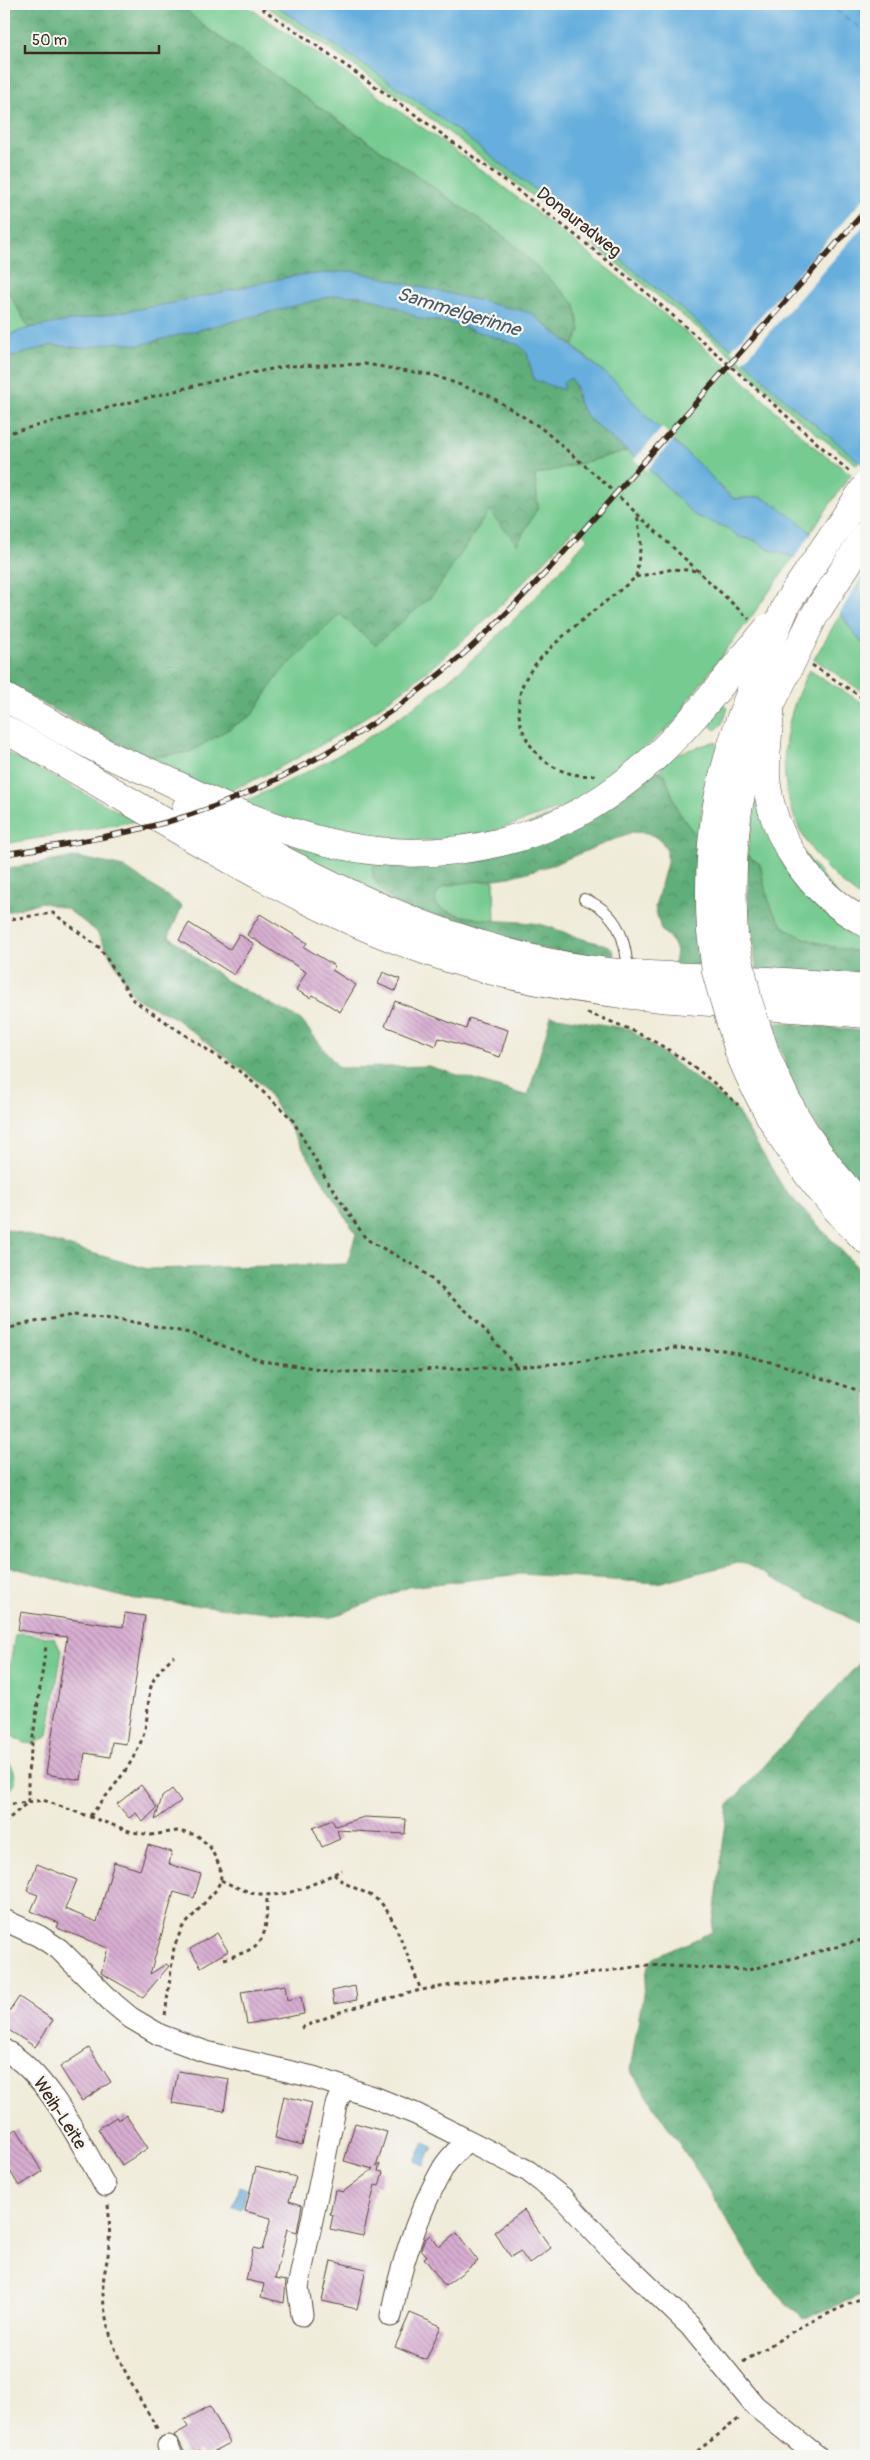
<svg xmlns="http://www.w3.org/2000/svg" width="870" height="2460" font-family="Pangolin,sans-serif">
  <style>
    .green { fill: #75cb90; stroke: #587a57 }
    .forest { fill: url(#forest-crowns); stroke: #4e6c4c }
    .water { fill: #65aedd; stroke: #506c7e }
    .pier { fill: #f0ecda }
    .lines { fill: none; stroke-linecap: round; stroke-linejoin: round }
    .ferry { stroke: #4a5861; stroke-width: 1; stroke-dasharray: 6 5; stroke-linecap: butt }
    .building { fill: url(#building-back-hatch) }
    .lane-casing { stroke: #56473a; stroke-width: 12 }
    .street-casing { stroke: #56473a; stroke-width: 23 }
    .primary-casing { stroke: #56473a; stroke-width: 29 }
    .path { stroke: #56473a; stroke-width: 3; stroke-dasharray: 4 4; stroke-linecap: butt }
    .lane { stroke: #fff; stroke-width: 10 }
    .street { stroke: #fff; stroke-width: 21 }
    .primary { stroke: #fff; stroke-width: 28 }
    .rail-casing { stroke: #3b2a1e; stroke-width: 5.5 }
    .rail { stroke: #f6f6f2; stroke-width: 4; stroke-dasharray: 11; stroke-linecap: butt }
    .primary-bridge-casing { stroke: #56473a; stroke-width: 29; stroke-linecap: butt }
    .path-bridge { stroke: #56473a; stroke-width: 3; stroke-dasharray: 4 4; stroke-linecap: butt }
    .primary-bridge { stroke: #fff; stroke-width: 28 }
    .labels { text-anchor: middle; stroke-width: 4.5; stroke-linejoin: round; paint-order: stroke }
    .street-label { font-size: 18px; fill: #3b2a1e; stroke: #f6f6f2 }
    .water-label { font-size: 19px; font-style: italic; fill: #4a5861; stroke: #f6f6f2 }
  </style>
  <defs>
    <pattern id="forest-crowns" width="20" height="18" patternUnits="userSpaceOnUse" patternTransform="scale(1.25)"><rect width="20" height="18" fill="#60af7a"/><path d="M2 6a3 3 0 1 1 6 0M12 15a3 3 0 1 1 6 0" fill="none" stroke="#508f63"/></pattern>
    <pattern id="building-back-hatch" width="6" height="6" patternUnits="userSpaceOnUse" patternTransform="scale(1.25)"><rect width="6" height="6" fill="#d8aed2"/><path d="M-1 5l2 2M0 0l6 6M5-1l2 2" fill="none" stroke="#b08eaa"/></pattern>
  </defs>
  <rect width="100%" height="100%" fill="#f6f6f2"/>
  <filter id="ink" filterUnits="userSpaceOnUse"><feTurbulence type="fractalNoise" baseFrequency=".02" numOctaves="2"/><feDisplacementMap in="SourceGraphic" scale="10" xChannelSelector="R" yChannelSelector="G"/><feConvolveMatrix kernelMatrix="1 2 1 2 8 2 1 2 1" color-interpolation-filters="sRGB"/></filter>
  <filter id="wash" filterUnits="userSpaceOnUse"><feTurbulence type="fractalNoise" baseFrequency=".0096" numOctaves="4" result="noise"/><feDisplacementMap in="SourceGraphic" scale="20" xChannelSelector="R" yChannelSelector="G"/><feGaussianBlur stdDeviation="1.12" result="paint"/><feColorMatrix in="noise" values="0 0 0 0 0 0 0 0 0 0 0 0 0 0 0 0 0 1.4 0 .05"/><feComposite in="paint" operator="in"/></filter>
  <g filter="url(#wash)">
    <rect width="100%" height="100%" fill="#f0ecda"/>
    <g class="green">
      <polygon points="181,4 244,4 373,92 483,171 625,282 734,372 813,446 851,474 811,532 773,503 761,497 734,499 647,417 617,383 573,346 580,330 510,241 201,24"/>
      <polygon points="263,4 273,4 422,104 537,191 713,335 732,348 784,399 859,461 857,465 804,424 723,348 530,194 419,110"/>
      <polygon points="4,285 29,328 4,337"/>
      <path d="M627 451 649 469 687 508 729 529 739 537 754 540 770 550 794 557 749 620 686 703 682 716 584 800 465 841 354 839 238 804C302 777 364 744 420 702 483 656 537 597 588 538L576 527C471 643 365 736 217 796L144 758 190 752 252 715 280 673 340 614 375 644 434 594 489 511 517 544 538 507 535 475Z"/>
      <polygon points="866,571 866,598 857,585"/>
      <polygon points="841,613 854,634 866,645 866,694 814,659"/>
      <path d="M809 670 866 705V901C781 845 763 759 809 670Z"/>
      <path d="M724 704 728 708C725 716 724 725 715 730L704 720 718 706Z"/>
      <polygon points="713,742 716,742 717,746 704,795 698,839 678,811 665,775 658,771 673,755"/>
      <polygon points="4,751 137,821 4,844"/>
      <path d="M755 795 764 801 866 932V953C842 949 791 941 778 919 767 903 764 883 760 864L747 855Z"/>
      <polygon points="272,835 376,859 406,909 286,854"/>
      <path d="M469 881H494L495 922C479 918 442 915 434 901L439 888Z"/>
      <polygon points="21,1633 54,1638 62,1651 48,1736 34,1744 25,1743 4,1732 4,1702 15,1635"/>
      <path d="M4 1758C18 1768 19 1786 4 1796Z"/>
    </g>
    <g class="forest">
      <polygon points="4,4 181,4 201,24 510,241 575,304 580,330 573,346 531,313 353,271 293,276 174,303 29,328 4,285"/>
      <path d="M337 295 363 296 397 307 420 319 448 322 519 345 527 353 534 380 563 389 564 382 571 378C577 389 575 396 579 404 589 423 611 437 627 451L535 475 538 507 517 544 489 511 434 594 375 645 340 614 280 673 252 715 190 752 144 758 4 683V359L52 345 82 348 117 342 139 345Z"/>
      <path d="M658 771 665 775 678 811 698 839 695 917 700 965 674 967 676 950 670 938 661 930 655 907 667 863V850L660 839 647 833 632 832 552 865 510 877 448 885C435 890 429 904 445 911 473 922 504 920 532 923 549 925 567 934 583 939 592 942 601 943 609 946L614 952V962L540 948 406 909 385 894 374 879 372 870 376 859 440 861Z"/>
      <path d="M747 855 760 864C764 883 767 903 778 919 791 941 842 949 866 953V981L757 973 749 915Z"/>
      <polygon points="77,857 124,867 182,906 169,936 225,980 301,1020 339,1068 428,1066 528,1096 551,1016 630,1029 735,1108 784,1189 856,1266 866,1273 866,1627 742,1562 657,1583 521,1574 409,1587 329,1618 126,1598 4,1565 4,1228 148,1269 347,1264 356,1234 263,1085 173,1017 135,998 96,931 67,909 41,902 4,913 4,869"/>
      <path d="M770 1022C802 1023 833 1029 866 1031V1195L844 1170 786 1078 785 1061Z"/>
      <polygon points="866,1656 866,2293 803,2319 761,2277 698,2172 630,2070 648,1965 654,1958 712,1932 728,1805"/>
    </g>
    <g class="water">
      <polygon points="273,4 866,4 866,467 784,399 732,348 713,335 537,191 422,104"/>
      <polygon points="353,271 531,313 617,383 647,417 704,469 726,493 734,499 761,497 773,503 803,525 830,552 866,598 866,645 854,634 832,599 805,566 793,557 770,550 754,540 739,537 729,529 694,515 649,469 588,418 578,402 577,390 571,378 564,382 563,390 534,380 527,353 519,345 448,322 420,319 397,307 363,296 337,295 139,345 118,342 82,348 52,345 4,359 4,337 29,328 174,303 293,276"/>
      <polygon points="424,2143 433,2147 424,2165 415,2161"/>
      <polygon points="239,2186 247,2189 242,2209 233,2207"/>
    </g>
    <g class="pier">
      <polygon points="866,196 866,223 743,362 731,350"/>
      <polygon points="662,428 674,439 647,470 634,460"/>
      <polygon points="813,531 832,550 858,583 839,614 818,585 793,560"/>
    </g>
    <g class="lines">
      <polyline class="ferry" points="827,4 866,32"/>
    </g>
    <g id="blocks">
      <g class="building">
        <polygon points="260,914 307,943 304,947 335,966 332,970 356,985 340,1012 313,995 311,998 296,990 306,972 247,935"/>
        <polygon points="189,923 230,949 239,934 254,944 234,975 179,940"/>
        <polygon points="383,972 400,979 395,991 378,984"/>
        <polygon points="395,1001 466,1029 469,1018 508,1030 500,1057 439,1038 436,1046 385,1026"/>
        <polygon points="21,1612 123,1627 125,1613 145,1616 126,1744 112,1742 110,1757 85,1753 81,1780 46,1774 67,1637 18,1630"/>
        <polygon points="141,1785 157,1808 143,1822 136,1813 129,1818 117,1804"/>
        <polygon points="172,1789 181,1801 155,1820 162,1797"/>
        <polygon points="364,1817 406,1819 405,1834 337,1830 340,1839 322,1847 313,1828 332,1820 335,1826"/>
        <polygon points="148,1845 172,1852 169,1864 201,1874 194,1898 174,1892 150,1974 166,1964 169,1966 143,1997 101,1973 108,1948 57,1928 59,1923 31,1911 38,1895 27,1891 37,1864 77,1880 65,1909 97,1922 114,1862 140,1870"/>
        <polygon points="217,1933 228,1951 201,1967 190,1949"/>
        <polygon points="285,1985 287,2000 301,1997 304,2014 247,2024 241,1992"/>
        <polygon points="355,1986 357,2000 334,2004 332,1991"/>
        <polygon points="19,1997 53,2020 35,2047 4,2027 4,2009 9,2012"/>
        <polygon points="89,2048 111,2082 82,2101 60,2067"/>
        <polygon points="178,2071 229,2079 224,2111 172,2103"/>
        <polygon points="284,2096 312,2103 302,2145 275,2138"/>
        <polygon points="126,2115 148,2148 122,2165 98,2129 116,2117 118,2120"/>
        <polygon points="355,2123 387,2132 376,2167 380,2164 378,2171 383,2172 379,2186 375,2185 363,2236 330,2229 333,2215 330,2214 335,2190 343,2192 373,2169 344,2161"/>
        <polygon points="17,2129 42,2172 19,2186 4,2161 4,2136"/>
        <polygon points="256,2167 296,2177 289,2201 302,2205 297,2232 287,2229 275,2279 286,2281 284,2303 261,2297 264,2284 246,2280 253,2248 262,2250 271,2218 245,2211"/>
        <polygon points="524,2210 551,2248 529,2264 520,2251 511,2257 494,2232"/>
        <polygon points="457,2233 478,2261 445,2286 424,2258 427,2256 421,2249 425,2239 430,2235 439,2247"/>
        <polygon points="331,2261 366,2269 357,2309 322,2301"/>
        <polygon points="410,2313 441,2326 426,2360 395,2347"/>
        <polygon points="210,2406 230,2443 205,2456 200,2450 186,2456 179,2441 174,2435 188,2427 184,2420"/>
      </g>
    </g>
  </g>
  <g filter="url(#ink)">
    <use href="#blocks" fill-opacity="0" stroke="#56473a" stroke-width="1"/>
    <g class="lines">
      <defs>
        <path id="lane" d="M584 899C618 912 626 939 628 973"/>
        <g id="street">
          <polyline points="4,1920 39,1936 59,1949 113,2003 131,2018 160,2035 206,2052 313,2077 376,2098 416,2114 528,2171 563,2198 615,2254 690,2326 755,2406 817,2456"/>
          <path d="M4 2050C48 2073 81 2144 105 2186"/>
          <polyline points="302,2315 298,2287 336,2105 343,2088"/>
          <path d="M391 2316C401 2264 417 2214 443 2168 449 2158 458 2150 466 2141"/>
          <polyline points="168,2446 172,2456"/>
        </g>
        <g id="primary">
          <path d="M4 697C39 716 73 737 109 755 125 763 142 769 158 776 186 789 213 803 241 814 284 831 330 846 377 851 460 859 549 839 616 789 662 756 697 715 732 671"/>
          <path d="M771 704C769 728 765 753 766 777 771 838 812 895 866 923"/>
          <path d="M4 729C162 815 312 924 489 970 613 1002 740 1002 866 1014"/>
          <path d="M186 808C314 878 441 948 587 969 622 975 657 975 693 977 751 980 808 982 866 989"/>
          <path d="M711 932C706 838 717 776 752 688"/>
          <path d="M734 936C730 866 733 797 759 731"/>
          <path d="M739 1052C769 1125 809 1185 866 1240"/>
          <path d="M765 1052C788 1111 822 1165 866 1209"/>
        </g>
      </defs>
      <use href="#lane" class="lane-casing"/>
      <use href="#street" class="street-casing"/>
      <use href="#primary" class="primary-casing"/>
      <g class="path">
        <path d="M255 4C384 90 510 181 630 279 705 342 777 408 851 473"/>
        <polyline points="4,434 226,378 287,366 365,364 433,375 488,395 540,427 599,478 749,619"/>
        <polyline points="636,577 673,569 700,571"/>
        <polyline points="812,665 866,700"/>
        <path d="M595 775C572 778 548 768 534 750 518 730 513 702 526 678 543 646 606 603 636 577L641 543 637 513"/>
        <polyline points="4,920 53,913 100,948 133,1000 245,1075 292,1119 326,1179 366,1239 419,1268 475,1319 516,1366"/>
        <path d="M587 1013C648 1033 692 1060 738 1105"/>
        <polyline points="4,1331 18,1325 73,1315 123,1320 190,1333 262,1361 343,1372 517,1367 586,1361 672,1348 723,1350 782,1365 866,1393"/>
        <polyline points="4,1805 28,1802 28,1772 46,1646"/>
        <path d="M90 1816C109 1792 133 1766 143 1736 154 1698 139 1686 174 1656"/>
        <polyline points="4,1823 28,1802 43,1800 132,1832 151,1835 177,1831 197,1835 210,1847 220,1867 221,1880 216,1890 182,1928 174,1947 165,2016"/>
        <path d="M334 1874C344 1887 367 1890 380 1902 395 1916 412 1969 421 1990"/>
        <path d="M221 1880C272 1907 295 1893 342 1870"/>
        <path d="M224 1959C267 1947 266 1939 267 1896"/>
        <polyline points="301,2028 345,2010 421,1990 471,1982 573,1976 648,1965 748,1970 866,1939"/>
        <path d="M108 2205C110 2222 110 2238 108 2255 106 2267 102 2281 103 2293 105 2344 133 2387 158 2430"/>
        <polyline points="743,2362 802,2326 866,2296"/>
        <polyline points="691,2456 741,2417"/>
      </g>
      <use href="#lane" class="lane"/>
      <use href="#street" class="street"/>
      <use href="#primary" class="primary"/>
      <defs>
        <path id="rail" d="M4 854C59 846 113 837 167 822 272 792 379 728 461 656 493 629 521 598 550 568L866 210"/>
      </defs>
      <use href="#rail" class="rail-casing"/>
      <use href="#rail" class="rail"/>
      <defs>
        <g id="primary-bridge">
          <polyline points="732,671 768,628"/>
          <polyline points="752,688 787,603 866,486"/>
          <polyline points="771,704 814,616 866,535"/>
          <polyline points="711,932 716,972 739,1052"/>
          <polyline points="734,936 748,1001 765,1052"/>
        </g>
      </defs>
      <use href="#primary-bridge" class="primary-bridge-casing"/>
      <polyline class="path-bridge" points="862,464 866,459"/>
      <use href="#primary-bridge" class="primary-bridge"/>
    </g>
  </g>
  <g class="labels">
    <g class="street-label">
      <text transform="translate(579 222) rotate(38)" y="6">Donauradweg</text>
      <text transform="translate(60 2113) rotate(57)" y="6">Weih-Leite</text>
    </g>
    <g class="water-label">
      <text transform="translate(459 311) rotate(17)" y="7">Sammelgerinne</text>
    </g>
  </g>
  <rect width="870" height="2460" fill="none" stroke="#f6f6f2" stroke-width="20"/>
  <path d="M25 45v8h134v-8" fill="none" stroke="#3b2a1e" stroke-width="2.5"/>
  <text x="32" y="45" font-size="15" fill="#3b2a1e" stroke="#f6f6f2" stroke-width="4" paint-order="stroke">50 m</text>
</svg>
